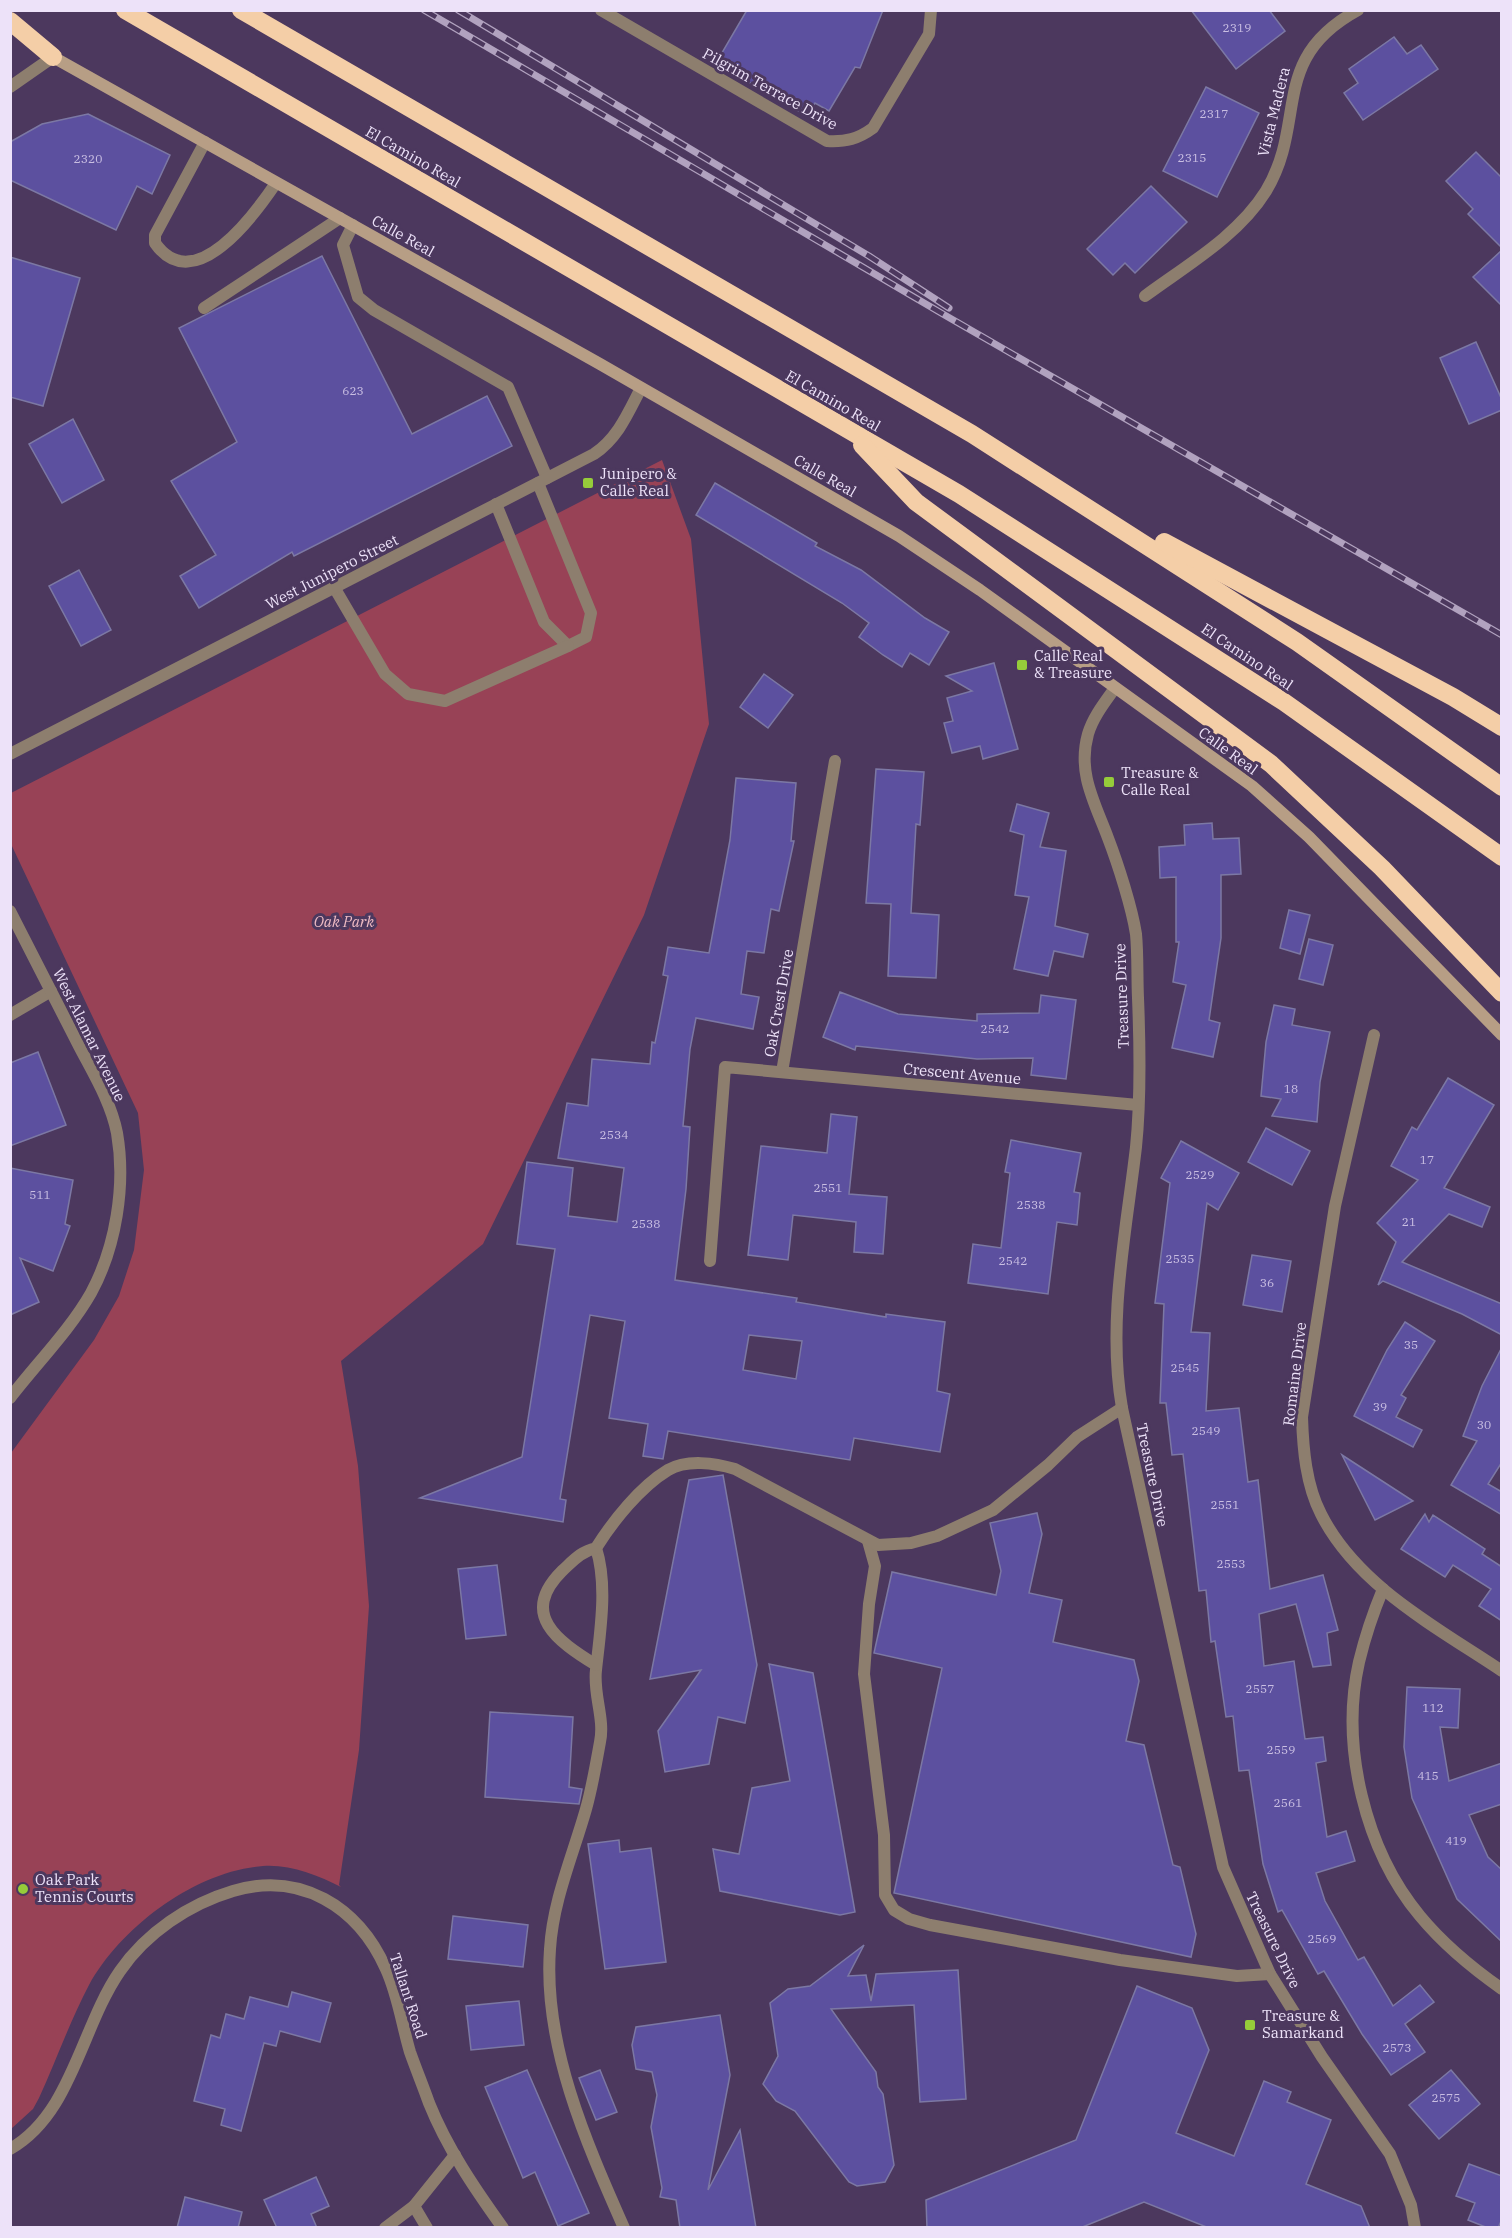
<svg xmlns="http://www.w3.org/2000/svg" width="1512" height="2238" font-family="'IBM Plex Serif',serif">
  <style>
    .green { fill: #984256 }
    .building { fill: #5c509f; stroke: #7c78a4; stroke-width: 1.5; fill-rule: evenodd }
    .lines { fill: none; stroke-linecap: round; stroke-linejoin: round }
    .lane { stroke: #8d7e6e; stroke-width: 12 }
    .street { stroke: #8d7e6e; stroke-width: 12 }
    .secondary { stroke: #b79e85; stroke-width: 12 }
    .highway { stroke: #f4cea7; stroke-width: 18 }
    .rail-casing { stroke: #b1a2bf; stroke-width: 7 }
    .rail { stroke: #4c385e; stroke-width: 4.5; stroke-dasharray: 14; stroke-linecap: butt }
    .poi-dot { fill: #96cc3a; stroke: #4c385e; stroke-width: 2 }
    .labels { text-anchor: middle; stroke-width: 6; stroke-linejoin: round; paint-order: stroke }
    .number-label { font-size: 12px; fill: #c9bee2 }
    .street-label { font-size: 15px; fill: #ede2f9; stroke: #4c385e }
    .poi-label { font-size: 15px; fill: #ede2f9; stroke: #4c385e; text-anchor: start }
    .park-label { font-size: 15px; font-style: italic; fill: #efbbc3; stroke: #4c385e }
  </style>
  <rect width="100%" height="100%" fill="#4c385e"/>
  <path class="green" d="M662 460 691 539 709 724 644 915 483 1244 341 1361 358 1466 369 1606 359 1750 339 1885 341 1887C318 1875 289 1864 263 1866 195 1871 121 1927 89 1985 70 2021 56 2061 39 2098L33 2109 11 2129V1453L94 1340 119 1296 134 1250 144 1170 138 1113 11 844V793Z"/>
  <g class="building">
    <polygon points="747,10 883,10 860,68 855,67 829,111 815,103 807,116 716,63"/>
    <polygon points="1191,10 1269,10 1285,31 1236,69"/>
    <polygon points="1394,37 1407,54 1421,45 1438,69 1363,120 1344,93 1358,83 1349,69"/>
    <polygon points="1206,87 1259,113 1217,197 1163,171"/>
    <polygon points="88,114 170,155 152,194 137,186 116,230 10,180 10,142 42,124"/>
    <polygon points="1476,152 1502,178 1502,248 1468,214 1473,209 1446,181"/>
    <polygon points="1151,186 1187,222 1135,273 1125,263 1113,275 1087,249"/>
    <polygon points="1502,250 1502,306 1473,277"/>
    <polygon points="322,256 412,434 487,396 512,446 294,556 292,552 199,608 180,576 216,555 171,481 237,442 179,328"/>
    <polygon points="10,257 80,278 43,406 10,397"/>
    <polygon points="1476,342 1502,400 1502,410 1469,424 1440,358"/>
    <polygon points="73,419 104,480 62,503 29,444"/>
    <polygon points="715,483 817,543 815,546 861,570 925,618 949,632 929,665 910,653 902,667 883,655 859,637 869,623 842,603 696,515"/>
    <polygon points="79,570 111,630 81,646 49,586"/>
    <polygon points="994,663 1018,749 983,759 980,746 952,753 944,723 953,721 947,698 972,691 946,676"/>
    <polygon points="764,674 793,695 768,728 740,707"/>
    <polygon points="876,769 924,772 920,825 916,824 911,913 939,915 936,978 888,976 891,904 866,903"/>
    <path d="M736 778 796 783 791 841H794L779 911 771 909 764 953 747 951 741 994 759 997 753 1029 696 1018 690 1049 683 1126 690 1127 686 1189 675 1280 797 1298 796 1302 886 1317V1314L945 1322 937 1391 950 1394 940 1452 854 1438 850 1460 668 1431 663 1459 643 1456 648 1424 609 1418 625 1321 590 1315 560 1499 566 1500 563 1522 420 1498 522 1457 555 1249 517 1244 527 1162 573 1168 568 1216 617 1222 624 1168 558 1158 567 1103 588 1106 592 1059 650 1064 652 1042 655 1043 668 976 663 975 668 947 709 953 730 840ZM749 1335 802 1341 796 1379 743 1370Z"/>
    <polygon points="1017,804 1049,813 1040,847 1066,851 1055,926 1088,934 1083,957 1054,951 1048,976 1014,969 1029,897 1015,895 1024,835 1010,831"/>
    <polygon points="1212,823 1213,839 1239,838 1241,874 1221,875 1221,938 1209,1020 1220,1023 1213,1057 1172,1048 1186,985 1173,982 1179,942 1176,942 1176,877 1160,878 1159,847 1185,845 1184,825"/>
    <polygon points="1289,910 1310,915 1300,954 1280,948"/>
    <polygon points="1309,939 1333,945 1323,985 1299,979"/>
    <polygon points="840,992 898,1014 977,1021 977,1014 1039,1013 1041,995 1076,1000 1066,1079 1031,1075 1033,1058 977,1059 856,1046 855,1050 823,1037"/>
    <polygon points="1274,1005 1295,1009 1292,1025 1330,1032 1320,1082 1317,1122 1272,1116 1281,1099 1261,1096 1266,1042"/>
    <polygon points="38,1052 66,1125 10,1146 10,1063"/>
    <polygon points="1448,1078 1494,1105 1444,1188 1490,1207 1482,1227 1449,1214 1402,1262 1502,1304 1502,1335 1462,1314 1383,1281 1378,1285 1396,1242 1377,1223 1418,1180 1391,1166 1412,1127 1417,1130"/>
    <polygon points="831,1114 857,1117 849,1194 887,1197 883,1254 854,1252 856,1222 793,1215 788,1260 748,1255 761,1146 827,1153"/>
    <polygon points="1266,1128 1310,1151 1292,1185 1248,1162"/>
    <polygon points="1011,1140 1081,1153 1074,1192 1080,1193 1077,1225 1057,1222 1048,1294 968,1283 973,1244 1001,1248 1010,1173 1005,1172"/>
    <polygon points="1181,1141 1239,1173 1218,1210 1207,1203 1191,1332 1210,1333 1206,1411 1239,1408 1248,1482 1258,1480 1270,1589 1323,1575 1338,1630 1327,1633 1331,1665 1313,1667 1296,1604 1259,1614 1264,1666 1294,1661 1305,1739 1323,1737 1326,1761 1316,1763 1327,1837 1346,1831 1355,1861 1316,1873 1325,1901 1358,1960 1364,1957 1393,2006 1420,1985 1434,2002 1405,2024 1425,2052 1391,2075 1362,2034 1324,1971 1318,1974 1282,1910 1278,1912 1263,1864 1249,1770 1239,1771 1233,1716 1226,1717 1215,1641 1211,1642 1206,1590 1199,1591 1183,1454 1172,1455 1166,1403 1160,1403 1164,1304 1155,1303 1170,1183 1161,1178"/>
    <polygon points="10,1168 73,1180 65,1224 70,1226 53,1271 20,1258 39,1302 10,1315"/>
    <polygon points="1252,1255 1291,1261 1282,1312 1243,1305"/>
    <polygon points="1405,1322 1435,1341 1401,1395 1406,1398 1396,1417 1422,1430 1413,1447 1354,1416 1387,1350"/>
    <polygon points="1502,1347 1502,1462 1488,1484 1502,1492 1502,1515 1451,1485 1477,1441 1463,1436 1482,1386"/>
    <polygon points="1342,1455 1413,1501 1375,1520"/>
    <polygon points="723,1475 757,1665 745,1723 718,1717 709,1764 665,1772 658,1731 701,1670 650,1679 689,1480"/>
    <polygon points="1037,1513 1042,1534 1029,1593 1062,1600 1053,1642 1134,1660 1139,1681 1126,1741 1144,1745 1173,1865 1180,1867 1196,1934 1191,1957 894,1893 942,1668 874,1653 892,1572 996,1595 1001,1571 990,1523"/>
    <polygon points="1425,1514 1429,1522 1433,1515 1485,1549 1482,1554 1502,1567 1502,1621 1479,1606 1491,1589 1453,1565 1445,1577 1401,1549"/>
    <polygon points="497,1565 506,1635 466,1639 458,1569"/>
    <polygon points="769,1664 813,1673 855,1912 840,1915 720,1891 713,1849 739,1854 752,1788 790,1781"/>
    <polygon points="1407,1687 1460,1689 1458,1728 1440,1727 1449,1781 1502,1763 1502,1804 1469,1815 1488,1857 1502,1870 1502,1942 1457,1899 1412,1798 1404,1747"/>
    <polygon points="490,1712 573,1717 569,1787 582,1789 579,1804 485,1797"/>
    <polygon points="619,1840 620,1852 651,1848 666,1962 605,1969 588,1844"/>
    <polygon points="453,1916 528,1925 523,1967 448,1959"/>
    <polygon points="864,1945 848,1976 866,1975 871,2001 876,1974 958,1970 966,2099 920,2102 914,2005 831,2009 876,2072 878,2087 883,2094 894,2165 885,2182 857,2186 849,2182 795,2111 776,2101 763,2084 778,2056 770,2003 788,1989 810,1986"/>
    <polygon points="1137,1986 1192,2008 1209,2050 1176,2133 1234,2156 1264,2081 1291,2092 1287,2102 1331,2120 1306,2184 1361,2206 1370,2228 1209,2228 1144,2202 1080,2228 927,2228 926,2200 1076,2140"/>
    <polygon points="292,1992 331,2003 320,2042 280,2031 276,2046 264,2043 241,2131 221,2125 225,2109 194,2101 211,2035 220,2038 226,2014 244,2019 250,1997 288,2007"/>
    <polygon points="519,2001 524,2045 471,2050 466,2006"/>
    <polygon points="720,2015 730,2075 708,2190 740,2130 756,2228 680,2228 676,2200 660,2197 662,2188 651,2127 657,2095 652,2072 636,2069 632,2045 636,2027"/>
    <polygon points="527,2070 589,2213 558,2226 535,2172 523,2178 485,2087"/>
    <polygon points="600,2070 617,2112 596,2120 579,2078"/>
    <polygon points="1451,2070 1480,2104 1439,2139 1409,2105"/>
    <polygon points="1469,2164 1502,2176 1502,2219 1498,2228 1488,2228 1468,2220 1475,2203 1456,2196"/>
    <polygon points="316,2177 329,2206 311,2214 317,2228 277,2228 264,2200"/>
    <polygon points="185,2197 242,2212 238,2228 177,2228"/>
  </g>
  <g class="lines">
    <g class="lane">
      <path d="M205 142 155 235V243C194 299 255 214 276 183"/>
      <polyline points="353,225 343,245 358,297 374,310 508,387 547,478"/>
      <path d="M1145 296C1187 265 1238 236 1266 191 1308 121 1268 59 1358 10"/>
      <polyline points="204,308 340,218"/>
      <polyline points="496,504 544,622 568,646 586,637 591,613 538,483"/>
      <polyline points="334,587 385,674 408,694 445,701 568,646"/>
      <polyline points="10,1015 51,991"/>
      <polyline points="868,1541 875,1566 869,1604 864,1674 884,1835 885,1895 894,1910 909,1919 930,1925 1120,1960 1237,1976 1270,1974"/>
      <path d="M596 1548C608 1585 600 1632 596 1670 593 1694 605 1719 600 1742 596 1764 592 1788 586 1809 573 1855 553 1900 550 1949 543 2045 586 2142 624 2228"/>
      <path d="M596 1665C557 1641 519 1614 562 1571 574 1560 580 1552 596 1548 613 1521 640 1487 668 1470 687 1459 715 1463 735 1469L878 1545 911 1543 937 1536 993 1510 1048 1465 1077 1437 1122 1408"/>
      <polyline points="414,2206 427,2228"/>
      <polyline points="385,2228 414,2206 455,2155"/>
    </g>
    <g class="street">
      <path d="M601 10 827 141C846 142 858 139 873 128L929 34 931 10"/>
      <polyline points="10,87 53,57"/>
      <path d="M1115 688C1105 702 1093 717 1088 734 1077 773 1095 803 1108 838 1118 864 1132 908 1136 934 1138 955 1137 977 1138 998 1140 1047 1141 1098 1136 1147 1126 1233 1107 1322 1122 1408L1223 1867 1270 1974 1322 2057 1390 2154 1411 2205 1415 2228"/>
      <path d="M10 754 594 454C618 438 628 413 641 388"/>
      <path d="M10 911C33 956 56 1001 79 1046 93 1073 111 1102 117 1133 126 1185 116 1247 91 1293 70 1330 37 1363 10 1398"/>
      <path d="M1374 1035 1335 1206 1302 1417C1303 1449 1306 1485 1321 1514 1357 1586 1438 1628 1502 1671"/>
      <polyline points="782,1072 835,761"/>
      <polyline points="710,1261 725,1067 1138,1105"/>
      <path d="M1383 1589C1373 1613 1365 1637 1359 1662 1340 1746 1365 1850 1420 1916 1444 1945 1472 1968 1502 1989"/>
      <path d="M10 2149C72 2114 81 2027 120 1971 146 1933 189 1904 233 1891 300 1871 358 1906 386 1969 398 1995 402 2025 410 2052 416 2069 423 2086 429 2103 447 2148 475 2189 503 2228"/>
    </g>
    <polyline class="secondary" points="53,57 600,364 899,536 980,590 1252,786 1309,837 1502,1035"/>
    <g class="highway">
      <polyline points="125,10 959,494 1284,702 1502,857"/>
      <polyline points="241,10 972,434 1297,642 1502,787"/>
      <polyline points="10,21 53,57"/>
      <polyline points="862,445 916,502 1271,764 1382,868 1502,993"/>
      <polyline points="1164,542 1453,697 1502,727"/>
    </g>
    <defs>
      <g id="rail">
        <polyline points="424,10 948,317 1502,635"/>
        <polyline points="458,10 869,256 949,308"/>
      </g>
    </defs>
    <use href="#rail" class="rail-casing"/>
    <use href="#rail" class="rail"/>
  </g>
  <g class="poi-dot">
    <rect x="582" y="477" width="12" height="12" rx="3"/>
    <rect x="1016" y="659" width="12" height="12" rx="3"/>
    <rect x="1103" y="776" width="12" height="12" rx="3"/>
    <circle cx="23" cy="1889" r="6"/>
    <rect x="1244" y="2019" width="12" height="12" rx="3"/>
  </g>
  <g class="labels">
    <g class="number-label">
      <text x="1237" y="32">2319</text>
      <text x="1214" y="118">2317</text>
      <text x="1192" y="162">2315</text>
      <text x="88" y="163">2320</text>
      <text x="353" y="395">623</text>
      <text x="995" y="1033">2542</text>
      <text x="1291" y="1093">18</text>
      <text x="614" y="1139">2534</text>
      <text x="1427" y="1164">17</text>
      <text x="1200" y="1179">2529</text>
      <text x="828" y="1192">2551</text>
      <text x="40" y="1199">511</text>
      <text x="1031" y="1209">2538</text>
      <text x="1409" y="1226">21</text>
      <text x="646" y="1228">2538</text>
      <text x="1180" y="1263">2535</text>
      <text x="1013" y="1265">2542</text>
      <text x="1267" y="1287">36</text>
      <text x="1411" y="1349">35</text>
      <text x="1185" y="1372">2545</text>
      <text x="1380" y="1411">39</text>
      <text x="1484" y="1429">30</text>
      <text x="1206" y="1435">2549</text>
      <text x="1225" y="1509">2551</text>
      <text x="1231" y="1568">2553</text>
      <text x="1260" y="1693">2557</text>
      <text x="1433" y="1712">112</text>
      <text x="1281" y="1754">2559</text>
      <text x="1428" y="1780">415</text>
      <text x="1288" y="1807">2561</text>
      <text x="1456" y="1845">419</text>
      <text x="1322" y="1943">2569</text>
      <text x="1397" y="2052">2573</text>
      <text x="1446" y="2102">2575</text>
    </g>
    <g class="street-label">
      <text transform="translate(770 89) rotate(29)" y="5">Pilgrim Terrace Drive</text>
      <text transform="translate(1274 112) rotate(-76)" y="5">Vista Madera</text>
      <text transform="translate(413 157) rotate(30)" y="5">El Camino Real</text>
      <text transform="translate(403 236) rotate(29)" y="5">Calle Real</text>
      <text transform="translate(833 401) rotate(30)" y="5">El Camino Real</text>
      <text transform="translate(825 476) rotate(30)" y="5">Calle Real</text>
      <text transform="translate(332 572) rotate(-27)" y="5">West Junipero Street</text>
      <text transform="translate(1247 657) rotate(34)" y="5">El Camino Real</text>
      <text transform="translate(1228 751) rotate(36)" y="5">Calle Real</text>
      <text transform="translate(1122 996) rotate(-92)" y="5">Treasure Drive</text>
      <text transform="translate(779 1003) rotate(-80)" y="5">Oak Crest Drive</text>
      <text transform="translate(89 1035) rotate(64)" y="5">West Alamar Avenue</text>
      <text transform="translate(962 1074) rotate(5)" y="5">Crescent Avenue</text>
      <text transform="translate(1295 1374) rotate(-83)" y="5">Romaine Drive</text>
      <text transform="translate(1152 1475) rotate(78)" y="5">Treasure Drive</text>
      <text transform="translate(1273 1940) rotate(64)" y="5">Treasure Drive</text>
      <text transform="translate(408 1996) rotate(72)" y="5">Tallant Road</text>
    </g>
    <g class="poi-label">
      <text x="600" y="479">Junipero &amp;<tspan x="600" dy="17">Calle Real</tspan></text>
      <text x="1034" y="661">Calle Real<tspan x="1034" dy="17">&amp; Treasure</tspan></text>
      <text x="1121" y="778">Treasure &amp;<tspan x="1121" dy="17">Calle Real</tspan></text>
      <text x="35" y="1885">Oak Park<tspan x="35" dy="17">Tennis Courts</tspan></text>
      <text x="1262" y="2021">Treasure &amp;<tspan x="1262" dy="17">Samarkand</tspan></text>
    </g>
    <g class="park-label">
      <text x="344" y="927">Oak Park</text>
    </g>
  </g>
  <rect width="1512" height="2238" fill="none" stroke="#ede2f9" stroke-width="24"/>
</svg>
